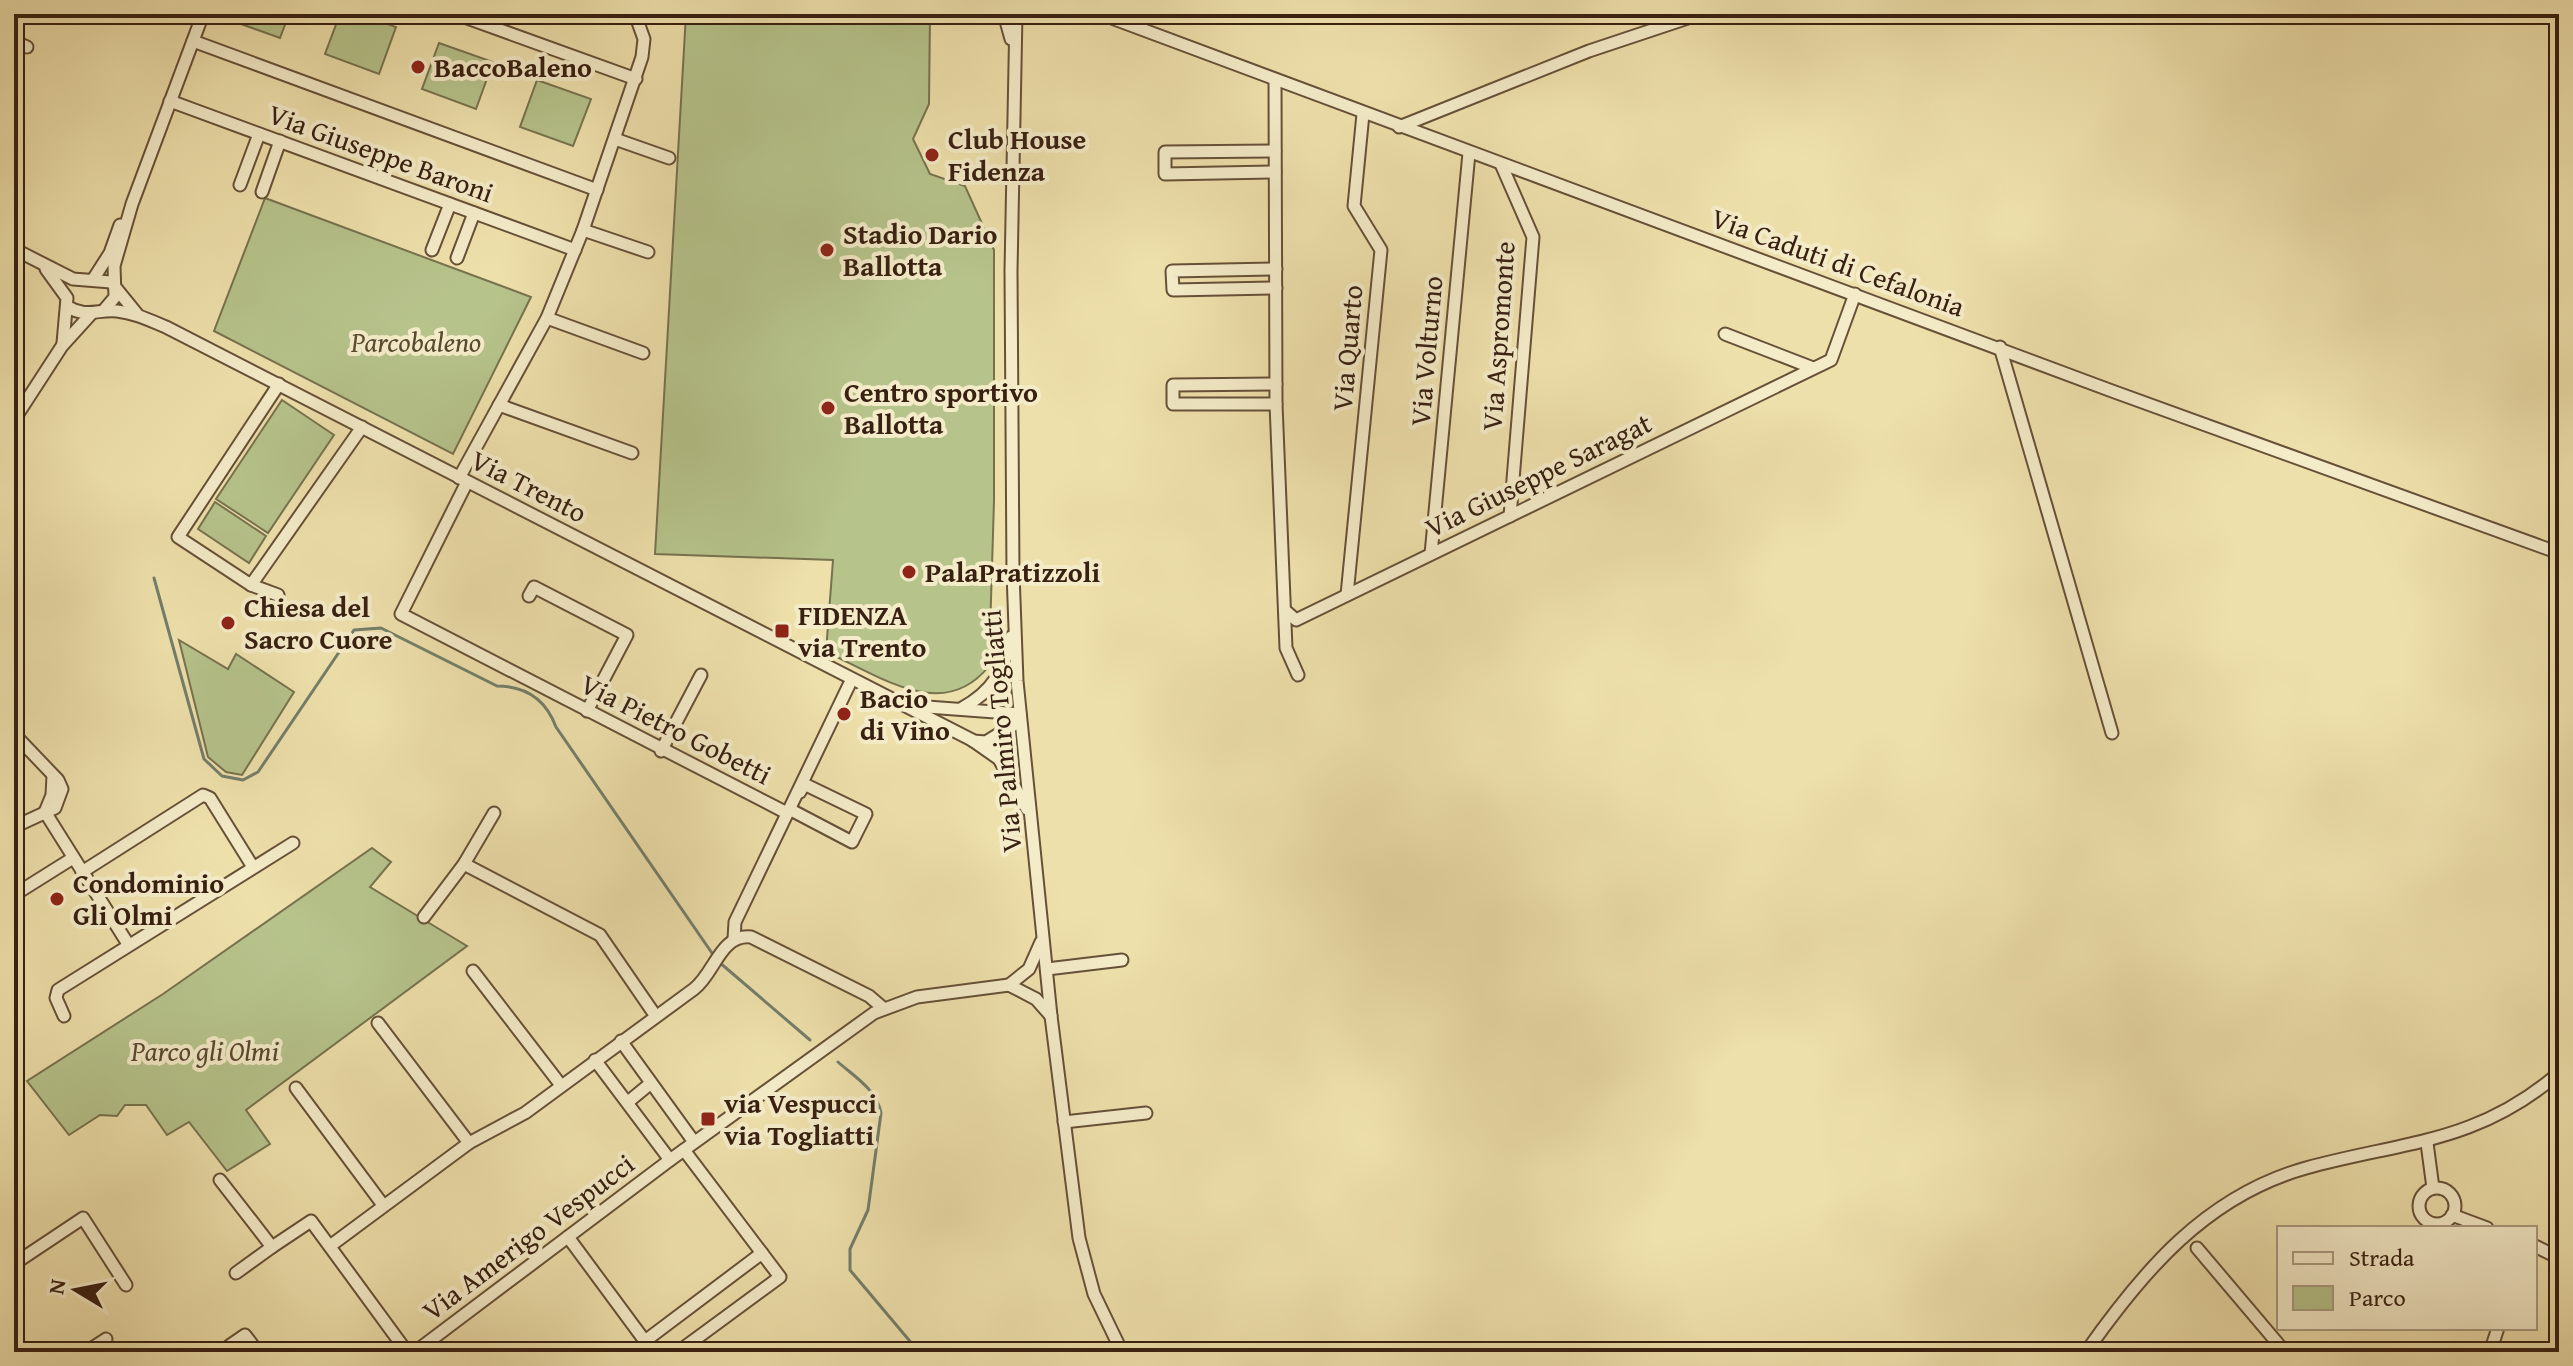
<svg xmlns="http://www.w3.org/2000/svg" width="2573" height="1366" font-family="'Gentium Book Plus',serif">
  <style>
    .green { fill: #b6c38b; stroke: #77724e; stroke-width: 2 }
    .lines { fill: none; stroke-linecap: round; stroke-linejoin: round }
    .stream { stroke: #737e6b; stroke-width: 3 }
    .minor-casing { stroke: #665038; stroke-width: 15 }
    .minor { stroke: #f4ebc8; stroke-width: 11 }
    .poi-dot { fill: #8f2418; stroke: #f4ebc8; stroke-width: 3 }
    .labels { text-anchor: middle; stroke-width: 8; stroke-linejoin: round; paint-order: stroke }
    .poi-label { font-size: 28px; font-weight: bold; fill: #382012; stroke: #f4ebc8; text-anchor: start }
    .street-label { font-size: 28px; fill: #382012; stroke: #f4ebc8 }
    .park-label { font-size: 28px; font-style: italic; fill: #584930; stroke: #f4ebc8 }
  </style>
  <rect width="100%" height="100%" fill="#eee0ab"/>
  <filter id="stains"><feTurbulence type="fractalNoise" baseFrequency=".0025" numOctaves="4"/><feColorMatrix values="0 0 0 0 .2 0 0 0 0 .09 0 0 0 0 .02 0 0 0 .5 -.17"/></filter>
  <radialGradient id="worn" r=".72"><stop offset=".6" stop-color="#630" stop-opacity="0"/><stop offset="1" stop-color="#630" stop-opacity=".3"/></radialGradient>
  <g class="green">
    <polygon points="228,14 289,14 280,38 227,19"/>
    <polygon points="340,14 360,14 396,27 379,74 325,54"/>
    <path d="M686 14H930L929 104 913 139 930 174 965 186 994 250V501L989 666C943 724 879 675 826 652L833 560 655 554Z"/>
    <polygon points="439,43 493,62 476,109 422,89"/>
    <polygon points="537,80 591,99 573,146 520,127"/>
    <polygon points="265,198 531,297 453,454 214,331"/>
    <polygon points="282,400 334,435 268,533 216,499"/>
    <polygon points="215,502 266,536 249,563 198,529"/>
    <polygon points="179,640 228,669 236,654 294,692 242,775 226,772 208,757"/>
    <polygon points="372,848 391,862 370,887 467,946 246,1110 270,1144 227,1171 189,1122 167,1135 146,1105 125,1105 117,1116 100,1115 69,1135 27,1081 163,994"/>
  </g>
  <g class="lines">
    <g class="stream">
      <path d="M154 578 204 759 222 776 243 780 258 772 354 630 381 628 497 686C527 686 546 700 556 727L714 956"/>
      <polyline points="719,962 810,1040"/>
      <path d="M838 1062C855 1077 877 1090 881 1113L868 1210 850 1249V1270L919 1352"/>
    </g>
    <defs>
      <g id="minor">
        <polyline points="456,14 636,79"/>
        <polyline points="1004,14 1011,39"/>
        <polyline points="1016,14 1011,271 1013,573 1017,681 1051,1016 1079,1238 1094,1294 1122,1352"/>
        <polyline points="1101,14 2112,391 2559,553"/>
        <polyline points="14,41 27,47"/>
        <polyline points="193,41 597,190"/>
        <polyline points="1275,81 1276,404 1286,648 1298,675"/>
        <polyline points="170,101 575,250"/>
        <polyline points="1399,127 1589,51 1700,14"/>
        <polyline points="615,139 669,158"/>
        <polyline points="1275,151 1165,152 1165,174 1275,172"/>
        <polyline points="1501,164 1533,237 1510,516"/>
        <polyline points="240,185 259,134"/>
        <polyline points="262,192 280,141"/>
        <polyline points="583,230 648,252"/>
        <polyline points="14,249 73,279 111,282 137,314"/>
        <polyline points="432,250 450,204"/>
        <polyline points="457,258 474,213"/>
        <polyline points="46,269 67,298 63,343"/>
        <polyline points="94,278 110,253 120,225"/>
        <polyline points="1276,288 1173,290 1172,271 1276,269"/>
        <path d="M68 307C86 318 99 309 117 311 135 313 149 320 166 327L972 740 999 759 1027 809"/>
        <polyline points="104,310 115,297 114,266 132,204 203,14"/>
        <polyline points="547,318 643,353"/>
        <polyline points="1725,334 1813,368"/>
        <polyline points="2000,347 2112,733"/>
        <polyline points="279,384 178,537 251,585 362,427"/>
        <polyline points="1276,384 1173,385 1173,404 1276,404"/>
        <polyline points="499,405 632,453"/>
        <polyline points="14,420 62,346 91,314"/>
        <polyline points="459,478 547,318 583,230 642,57 644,39 635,14"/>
        <polyline points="467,482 401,614 785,812"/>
        <polyline points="1431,554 1469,153"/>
        <polyline points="251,585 278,595"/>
        <polyline points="1347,595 1381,250 1354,206 1363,114"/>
        <polyline points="529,596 534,587 627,635 587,711"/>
        <polyline points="1287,612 1296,620 1831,360 1855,294"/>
        <polyline points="914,706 1020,714"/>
        <path d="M962 708C992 692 1005 670 1011 637"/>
        <polyline points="14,734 58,780 62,789 55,808 14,827"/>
        <polyline points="973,741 986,742 1020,721"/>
        <polyline points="661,751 701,675"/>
        <polyline points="791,810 852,842 866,814 804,784 800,792"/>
        <polyline points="45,812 128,944"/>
        <polyline points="45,812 52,795 53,776"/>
        <polyline points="464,864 600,935 655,1015"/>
        <polyline points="82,872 203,795 210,798 253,867"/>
        <polyline points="14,895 73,858"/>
        <polyline points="424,917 464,864 494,813"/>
        <polyline points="734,939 735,922 849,685"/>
        <polyline points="1047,969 1122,960"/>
        <polyline points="473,971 560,1084"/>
        <polyline points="1009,985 1029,969 1041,942"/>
        <polyline points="64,1016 56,998 58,990 293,843"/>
        <polyline points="378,1023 469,1143"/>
        <polyline points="621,1041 694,1142"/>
        <polyline points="595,1060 670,1160"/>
        <polyline points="296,1088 383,1205"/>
        <polyline points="628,1102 651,1083"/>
        <polyline points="1064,1122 1146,1113"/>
        <polyline points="2427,1143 2433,1188"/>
        <polyline points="220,1180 272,1247 311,1221 407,1352"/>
        <circle cx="2437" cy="1206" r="18"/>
        <polyline points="2452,1215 2487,1228"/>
        <polyline points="568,1237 653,1352"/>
        <path d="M330 1246 469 1143 525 1113 694 989C715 973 720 934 751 937L869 996 883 1008"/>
        <polyline points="2535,1246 2559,1258"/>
        <polyline points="2197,1248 2285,1352"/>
        <polyline points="14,1264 83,1218 126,1285"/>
        <polyline points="236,1273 272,1247"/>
        <polyline points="645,1341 762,1253"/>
        <polyline points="86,1352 106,1339"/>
        <polyline points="234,1352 229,1346 245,1335 258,1352"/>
        <polyline points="415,1352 670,1160 874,1013 917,997 1009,985 1036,999 1051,1016"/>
        <polyline points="678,1352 780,1277 684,1150"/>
        <path d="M2086 1352C2143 1271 2206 1196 2306 1168 2404 1141 2476 1144 2559 1073"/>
        <polyline points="2490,1352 2498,1328"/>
      </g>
    </defs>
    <use href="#minor" class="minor-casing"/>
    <use href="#minor" class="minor"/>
  </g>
  <g class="poi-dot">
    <circle cx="418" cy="67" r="8"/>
    <circle cx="932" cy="155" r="8"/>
    <circle cx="827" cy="250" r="8"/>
    <circle cx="828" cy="408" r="8"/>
    <circle cx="909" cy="572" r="8"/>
    <circle cx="228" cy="623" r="8"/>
    <rect x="774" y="623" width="16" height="16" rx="4"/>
    <circle cx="844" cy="714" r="8"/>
    <circle cx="57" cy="899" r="8"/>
    <rect x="700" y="1111" width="16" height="16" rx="4"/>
  </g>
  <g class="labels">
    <g class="poi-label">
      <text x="434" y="77">BaccoBaleno</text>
      <text x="948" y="149">Club House<tspan x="948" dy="32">Fidenza</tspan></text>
      <text x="843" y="244">Stadio Dario<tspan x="843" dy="32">Ballotta</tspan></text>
      <text x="844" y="402">Centro sportivo<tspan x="844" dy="32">Ballotta</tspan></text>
      <text x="925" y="582">PalaPratizzoli</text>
      <text x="244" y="617">Chiesa del<tspan x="244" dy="32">Sacro Cuore</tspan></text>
      <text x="798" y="625">FIDENZA<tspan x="798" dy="32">via Trento</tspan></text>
      <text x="860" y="708">Bacio<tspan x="860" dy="32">di Vino</tspan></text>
      <text x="73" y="893">Condominio<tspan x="73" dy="32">Gli Olmi</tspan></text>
      <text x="724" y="1113">via Vespucci<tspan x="724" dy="32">via Togliatti</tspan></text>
    </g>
    <g class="street-label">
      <text transform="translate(381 153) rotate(20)" y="10">Via Giuseppe Baroni</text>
      <text transform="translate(1838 262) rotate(20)" y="10">Via Caduti di Cefalonia</text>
      <text transform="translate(1498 336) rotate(-86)" y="10">Via Aspromonte</text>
      <text transform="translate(1347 348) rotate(-85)" y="10">Via Quarto</text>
      <text transform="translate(1426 351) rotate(-85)" y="10">Via Volturno</text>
      <text transform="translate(1538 475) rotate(-26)" y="10">Via Giuseppe Saragat</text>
      <text transform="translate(529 486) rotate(27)" y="10">Via Trento</text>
      <text transform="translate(676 729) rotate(27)" y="10">Via Pietro Gobetti</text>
      <text transform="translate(1001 731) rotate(-95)" y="10">Via Palmiro Togliatti</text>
      <text transform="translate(528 1237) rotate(-37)" y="10">Via Amerigo Vespucci</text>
    </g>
    <g class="park-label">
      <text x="416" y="352">Parcobaleno</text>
      <text x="205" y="1061">Parco gli Olmi</text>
    </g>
  </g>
  <rect width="2573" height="1366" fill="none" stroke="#eee0ab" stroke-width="48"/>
  <rect x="16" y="16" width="2541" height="1334" fill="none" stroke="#382012" stroke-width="4"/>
  <rect x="24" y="24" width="2525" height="1318" fill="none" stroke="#382012" stroke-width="2"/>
  <rect x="2277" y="1226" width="260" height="104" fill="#f4ebc8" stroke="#a99a7f" stroke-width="2"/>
  <rect x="2293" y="1252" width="40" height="12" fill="#f4ebc8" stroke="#a99a7f" stroke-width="2"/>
  <text x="2349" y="1266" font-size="24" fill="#382012">Strada</text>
  <rect x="2293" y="1286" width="40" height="24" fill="#b6c38b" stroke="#a99a7f" stroke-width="2"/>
  <text x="2349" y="1306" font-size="24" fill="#382012">Parco</text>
  <g transform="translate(76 1290) rotate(280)" stroke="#f4ebc8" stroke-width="6" paint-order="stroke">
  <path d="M0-6L14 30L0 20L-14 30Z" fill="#382012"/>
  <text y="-12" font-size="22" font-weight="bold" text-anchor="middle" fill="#382012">N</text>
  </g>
  <rect width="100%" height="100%" filter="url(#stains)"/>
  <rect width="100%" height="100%" fill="url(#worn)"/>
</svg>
